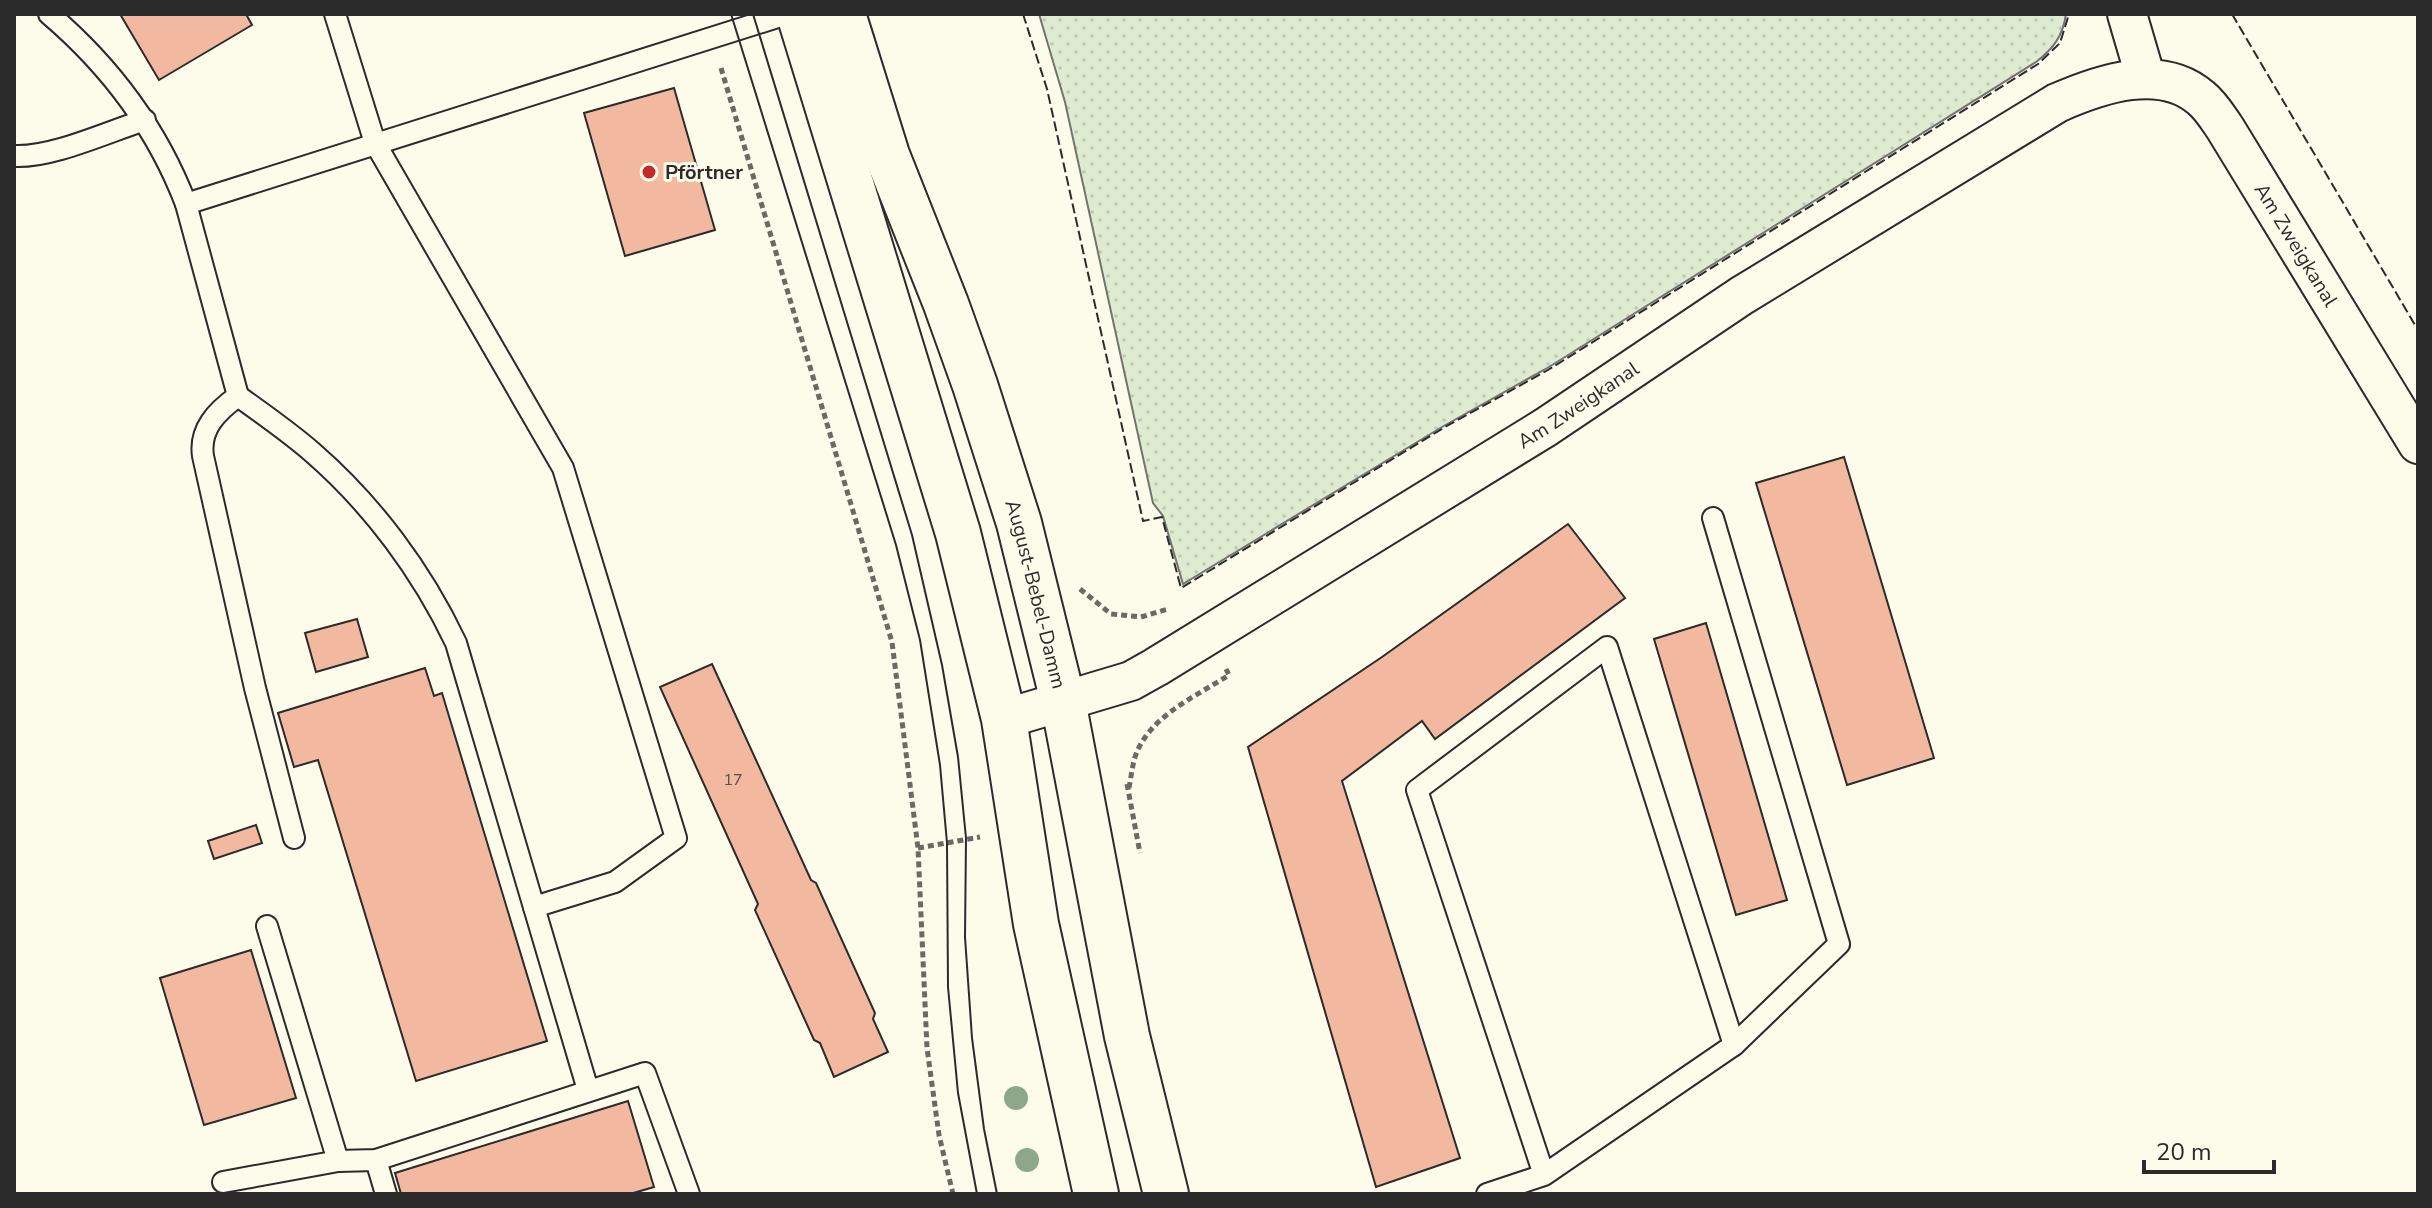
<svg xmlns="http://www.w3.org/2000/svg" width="2432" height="1208" font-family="'Nunito Sans',sans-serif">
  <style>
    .grass { fill: url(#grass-dots); stroke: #74746e; stroke-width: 2 }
    .building { fill: #f2b8a0; stroke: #2b2b2b; stroke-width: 2 }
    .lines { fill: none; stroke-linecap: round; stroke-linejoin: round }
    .lane-casing { stroke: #2b2b2b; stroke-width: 24 }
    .street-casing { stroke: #2b2b2b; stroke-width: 42 }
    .secondary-casing { stroke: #2b2b2b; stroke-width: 48 }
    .path { stroke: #6a6964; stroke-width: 5; stroke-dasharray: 6 4; stroke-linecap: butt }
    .lane { stroke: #fdfbea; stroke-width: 20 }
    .street { stroke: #fdfbea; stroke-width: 38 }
    .secondary { stroke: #fdfbea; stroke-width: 44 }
    .tram { stroke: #2b2b2b; stroke-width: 2 }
    .fence { stroke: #2b2b2b; stroke-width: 2; stroke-dasharray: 10 4; stroke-linecap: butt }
    .tree { fill: #8ea78a }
    .poi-dot { fill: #c62828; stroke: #fdfbea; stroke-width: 3 }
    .labels { text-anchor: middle; stroke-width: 6; stroke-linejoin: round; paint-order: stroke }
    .number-label { font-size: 16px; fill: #5d4e48 }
    .poi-label { font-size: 20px; font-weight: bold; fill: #2b2b2b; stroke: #fdfbea; text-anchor: start }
    .street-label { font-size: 20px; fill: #2b2b2b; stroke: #fdfbea }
  </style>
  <defs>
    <pattern id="grass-dots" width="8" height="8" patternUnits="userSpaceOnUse" patternTransform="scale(2)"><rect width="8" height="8" fill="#deebd1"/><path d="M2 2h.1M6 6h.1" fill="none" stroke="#bfcab4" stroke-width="1.8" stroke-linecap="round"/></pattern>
  </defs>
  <rect width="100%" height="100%" fill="#fdfbea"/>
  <path class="grass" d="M1039 14H2066C2063 36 2053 49 2036 62L1549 367 1442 427 1183 584 1163 516 1153 503 1065 102Z"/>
  <g class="building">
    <polygon points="120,14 246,14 252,25 159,80"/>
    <polygon points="674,88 715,230 625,256 584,113"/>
    <polygon points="1844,457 1934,758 1847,785 1756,483"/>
    <polygon points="1568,524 1625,598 1435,739 1422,721 1342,781 1460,1158 1376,1187 1248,747 1382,657"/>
    <polygon points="357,619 368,657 316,672 305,633"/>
    <polygon points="1706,623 1787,900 1736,915 1654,639"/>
    <polygon points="712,664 811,880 816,883 875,1013 873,1019 888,1052 834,1077 820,1043 814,1040 755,910 758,904 660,687"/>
    <polygon points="425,668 434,696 442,693 547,1041 416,1081 318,760 294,767 278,713"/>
    <polygon points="256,825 262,843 214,859 208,841"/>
    <polygon points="251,950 296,1098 204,1125 160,978"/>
    <polygon points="628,1101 654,1187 630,1194 401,1194 395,1173"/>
  </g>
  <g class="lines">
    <defs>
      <g id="lane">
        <path d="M49 14C110 66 157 128 186 204L787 14"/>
        <polyline points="335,14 375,143 563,468 676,838 615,882 534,907"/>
        <path d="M14 156C52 158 107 132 145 120"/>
        <path d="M186 204 238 396C217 411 199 429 203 456L255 688 294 838"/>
        <path d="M238 396C263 414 289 432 312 452 372 504 422 571 456 643L588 1090"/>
        <polyline points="1713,518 1839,944 1734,1045"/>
        <polyline points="267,926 338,1161"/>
        <polyline points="376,1160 386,1194"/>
        <polyline points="223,1182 338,1161 376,1160 645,1073 689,1194"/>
        <polyline points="1487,1194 1544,1175 1734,1045 1607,647 1417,790 1544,1175"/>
      </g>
      <g id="street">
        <polyline points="2127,14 2146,79"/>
        <path id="s1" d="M1004 719 1131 681 1156 667 1546 427 1741 296 2057 103C2100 84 2161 63 2201 98 2211 106 2218 118 2225 128L2418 444"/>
      </g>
      <g id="secondary">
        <polyline points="799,14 958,533 1004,719 1036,924 1096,1194"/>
        <path id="s2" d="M843 14 887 155 946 304 975 385 1019 523 1063 701 1127 1036 1166 1194"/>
      </g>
    </defs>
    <use href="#lane" class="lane-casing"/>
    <use href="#street" class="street-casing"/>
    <use href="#secondary" class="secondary-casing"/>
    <g class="path">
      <polyline points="721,68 892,642 918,848 927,1048 939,1135 953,1194"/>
      <polyline points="1080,589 1111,614 1141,617 1168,609"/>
      <polyline points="1127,784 1140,853"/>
      <path d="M1129 788C1131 778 1132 767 1135 757 1149 716 1195 697 1229 675L1226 669"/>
      <polyline points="918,848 980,837"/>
    </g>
    <use href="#lane" class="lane"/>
    <use href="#street" class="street"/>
    <use href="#secondary" class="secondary"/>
    <g class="tram">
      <polyline points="731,14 896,545 920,640 940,765 947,843 948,987 958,1093 977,1194"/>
      <polyline points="753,14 912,535 942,665 958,757 966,838 965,937 972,1038 984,1129 997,1194"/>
    </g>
    <g class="fence">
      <polyline points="1023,14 1047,89 1143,521 1162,517 1181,588 1445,427 1548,370 2038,64 2060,43 2069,14"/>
      <polyline points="2232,14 2415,325"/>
    </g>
  </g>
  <g class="tree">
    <circle cx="1016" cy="1098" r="12"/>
    <circle cx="1027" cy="1160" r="12"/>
  </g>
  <circle class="poi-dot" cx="649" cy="172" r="8"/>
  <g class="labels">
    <g class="number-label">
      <text x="733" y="785">17</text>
    </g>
    <g class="poi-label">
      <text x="665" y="179">Pförtner</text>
    </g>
    <g class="street-label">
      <text dy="7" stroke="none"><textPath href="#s1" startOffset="1552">Am Zweigkanal</textPath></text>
      <text dy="7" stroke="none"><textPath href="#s1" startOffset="658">Am Zweigkanal</textPath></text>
      <text dy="7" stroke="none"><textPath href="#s2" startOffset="612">August-Bebel-Damm</textPath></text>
    </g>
  </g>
  <rect width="2432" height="1208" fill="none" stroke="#2b2b2b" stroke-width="32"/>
  <path d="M2144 1160v12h130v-12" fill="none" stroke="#2b2b2b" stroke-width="4"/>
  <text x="2156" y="1160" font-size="24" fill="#2b2b2b" stroke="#fdfbea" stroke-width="6" paint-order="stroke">20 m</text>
</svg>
